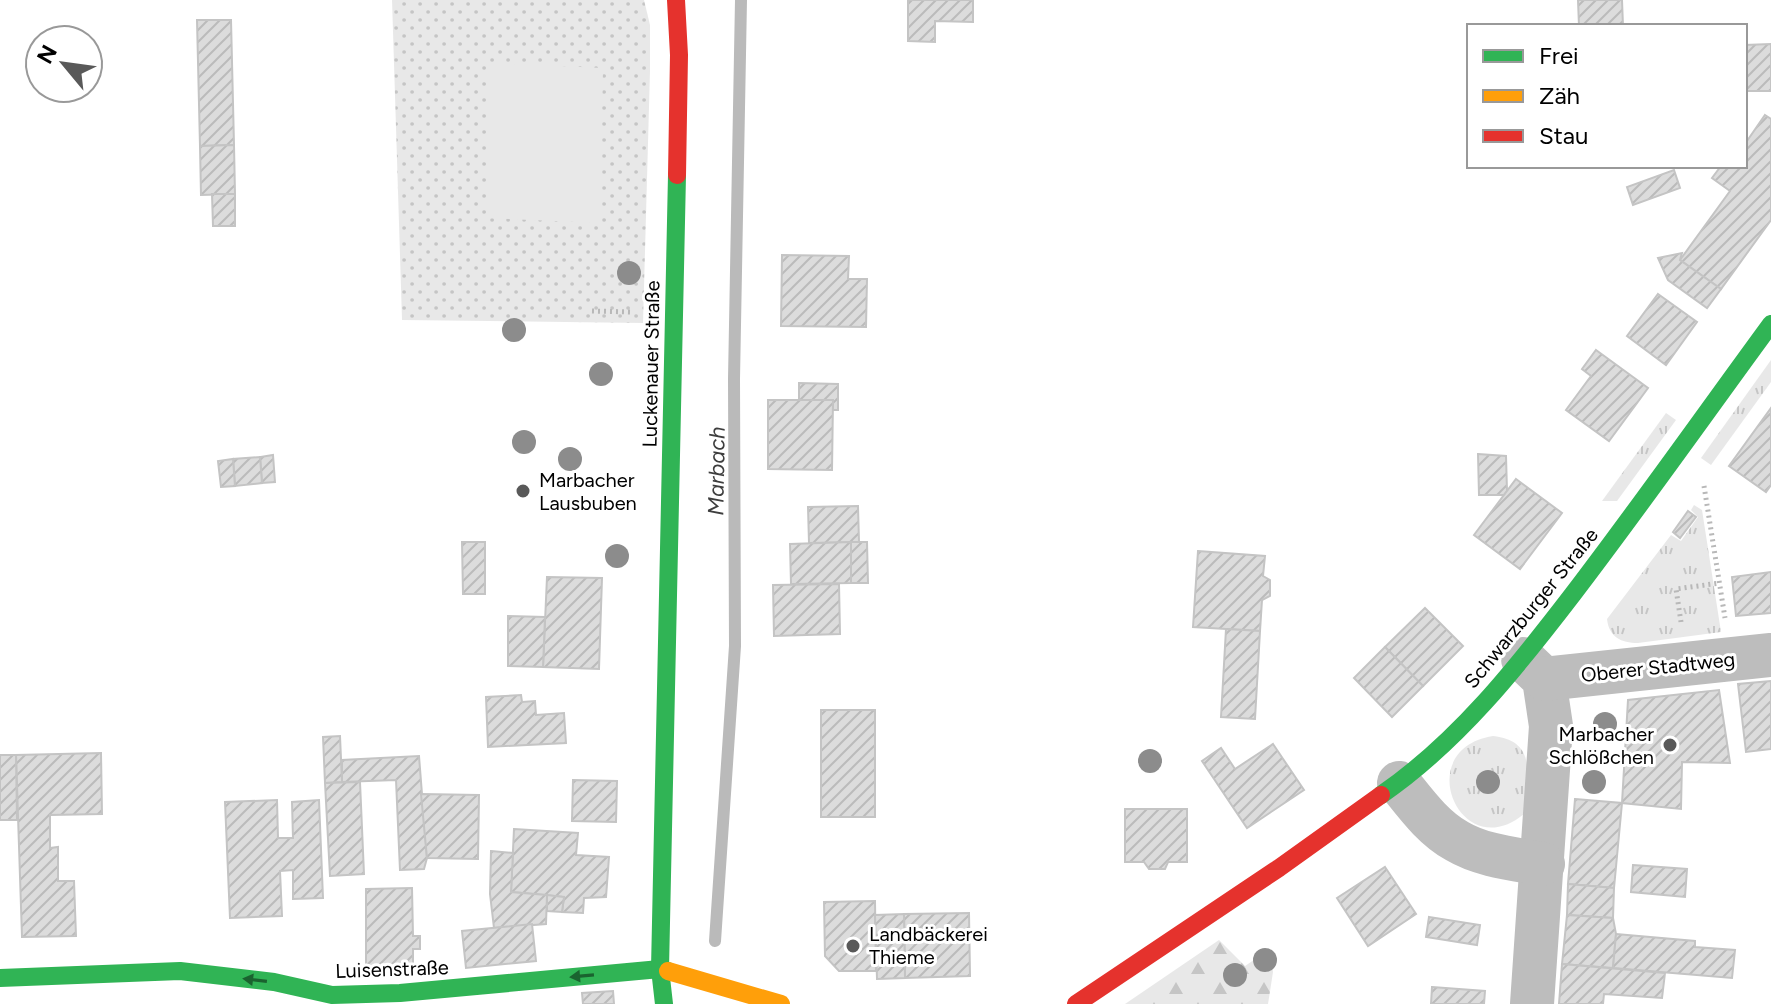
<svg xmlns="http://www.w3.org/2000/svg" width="1771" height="1004" font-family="Figtree,sans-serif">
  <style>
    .grass { fill: url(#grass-tufts) }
    .forest { fill: url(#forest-firs) }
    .park { fill: url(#park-dots) }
    .pitch { fill: #e8e8e8 }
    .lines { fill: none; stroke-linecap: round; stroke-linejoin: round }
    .stream { stroke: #bababa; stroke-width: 12 }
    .building { fill: url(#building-hatch); stroke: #c4c4c4; stroke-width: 2 }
    .path { stroke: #b8b8b8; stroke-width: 5; stroke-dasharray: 2 4; stroke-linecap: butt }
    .street { stroke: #bdbdbd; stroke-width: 44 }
    .fast { stroke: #30b455; stroke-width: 18 }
    .slow { stroke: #ff9f0a; stroke-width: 18 }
    .jam { stroke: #e5322d; stroke-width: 18 }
    .tree { fill: #8c8c8c }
    .oneway { fill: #1a632f }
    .poi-dot { fill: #595959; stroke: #fff; stroke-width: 3 }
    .labels { text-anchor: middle; stroke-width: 6; stroke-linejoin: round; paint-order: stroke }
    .street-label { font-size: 20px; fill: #000; stroke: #fff }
    .poi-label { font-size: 20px; fill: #000; stroke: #fff; text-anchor: start }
    .water-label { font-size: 22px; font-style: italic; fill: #3e3e3e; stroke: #fff }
  </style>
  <defs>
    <pattern id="grass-tufts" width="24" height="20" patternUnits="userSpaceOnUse" patternTransform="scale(2)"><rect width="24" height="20" fill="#e8e8e8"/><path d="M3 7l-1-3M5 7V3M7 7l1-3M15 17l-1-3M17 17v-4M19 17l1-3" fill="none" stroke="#c5c5c5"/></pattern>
    <pattern id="forest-firs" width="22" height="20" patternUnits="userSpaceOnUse" patternTransform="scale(2)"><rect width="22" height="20" fill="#e8e8e8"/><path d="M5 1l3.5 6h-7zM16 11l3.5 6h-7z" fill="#c5c5c5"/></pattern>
    <pattern id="park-dots" width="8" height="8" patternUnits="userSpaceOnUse" patternTransform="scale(2)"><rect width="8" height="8" fill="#e8e8e8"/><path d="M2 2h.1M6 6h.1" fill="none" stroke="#c5c5c5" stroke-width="1.8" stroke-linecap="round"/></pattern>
    <pattern id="building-hatch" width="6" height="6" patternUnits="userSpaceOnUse" patternTransform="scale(2)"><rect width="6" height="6" fill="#dcdcdc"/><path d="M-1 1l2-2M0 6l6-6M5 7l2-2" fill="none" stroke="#bbb"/></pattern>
  </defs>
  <rect width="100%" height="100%" fill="#fff"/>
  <g class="grass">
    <polygon points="1771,360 1771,382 1711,465 1701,458"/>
    <polygon points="1666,413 1676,420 1617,501 1602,501"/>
    <path d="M1694 505 1702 510 1721 632 1638 643C1621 643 1609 637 1607 619L1671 535 1681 541 1698 517 1691 510Z"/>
    <path d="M1493 736C1540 741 1526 780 1524 814 1460 867 1410 749 1493 736Z"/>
  </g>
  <polygon class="forest" points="1219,940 1245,966 1270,949 1273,972 1268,1004 1125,1004"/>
  <polygon class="park" points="392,0 644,0 650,25 650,71 643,323 402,320"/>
  <polygon class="pitch" points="490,63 603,68 599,223 486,218"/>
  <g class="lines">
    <polyline class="stream" points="715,941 735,646 734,379 741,0"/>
  </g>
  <g class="building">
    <polygon points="908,0 973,0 973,22 935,21 935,42 908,41"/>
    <polygon points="1578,0 1622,0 1623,26 1579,26"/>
    <polygon points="197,20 231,20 234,145 200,146"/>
    <polygon points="1771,44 1771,91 1745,91 1745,45"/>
    <polygon points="1765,115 1771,119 1771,220 1721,289 1680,260 1730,191 1712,178 1721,166 1745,166 1745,139 1747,141"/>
    <polygon points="234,145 235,194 201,195 200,146"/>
    <polygon points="1674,170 1680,188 1633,205 1627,187"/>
    <polygon points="212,194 235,194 235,226 213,226"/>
    <polygon points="1682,253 1680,260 1721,289 1707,308 1668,280 1658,258"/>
    <polygon points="782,255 849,256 848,279 867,279 866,327 781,326"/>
    <polygon points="1658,294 1697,322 1666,365 1627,336"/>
    <polygon points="1596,350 1648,388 1609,441 1566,410 1591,376 1582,369"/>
    <polygon points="799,383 838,384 838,410 833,410 833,400 799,400"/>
    <polygon points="768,400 833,400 832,470 768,469"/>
    <polygon points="1771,408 1771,485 1766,492 1729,466"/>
    <polygon points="1478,454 1506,456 1507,491 1504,495 1479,495"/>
    <polygon points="273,455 275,482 262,483 260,457"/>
    <polygon points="260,457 262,483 235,486 233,459"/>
    <polygon points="233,459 235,486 221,487 218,461"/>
    <polygon points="1516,479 1562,513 1520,569 1474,535"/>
    <polygon points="858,506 859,542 809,543 808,507"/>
    <polygon points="1688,511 1696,517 1680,538 1673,532"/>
    <polygon points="462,542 485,542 485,594 463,594"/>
    <polygon points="851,542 867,542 868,583 851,583"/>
    <polygon points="851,542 851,583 791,584 790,544"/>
    <polygon points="1198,551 1265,556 1263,576 1270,580 1270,596 1262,600 1260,631 1193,627"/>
    <polygon points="1771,572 1771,613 1736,616 1732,577"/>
    <polygon points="547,577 602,578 599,669 543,667"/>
    <polygon points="839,584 840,634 774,636 773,585"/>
    <polygon points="1425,608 1463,646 1423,686 1385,647"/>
    <polygon points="508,616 545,617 543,667 508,666"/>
    <polygon points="1226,629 1260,631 1255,719 1221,717"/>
    <polygon points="1385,647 1423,686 1392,717 1354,678"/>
    <polygon points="1771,681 1771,749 1746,752 1738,684"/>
    <polygon points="1719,690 1730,763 1682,762 1681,809 1622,803 1628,700"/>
    <polygon points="521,695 522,702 535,701 536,715 564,713 566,743 488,747 486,697"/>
    <rect x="821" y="710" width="54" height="107"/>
    <polygon points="340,736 342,782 325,783 323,737"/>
    <polygon points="1273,744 1304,790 1247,828 1202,761 1221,748 1235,769"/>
    <polygon points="101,753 102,814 50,815 50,848 58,847 58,881 74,881 76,936 22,937 16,755"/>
    <polygon points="0,755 16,755 17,820 0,820"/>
    <polygon points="419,756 427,858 424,869 400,870 396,780 342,782 342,760"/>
    <polygon points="573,780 617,781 616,822 572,821"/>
    <polygon points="360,782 364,874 330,876 325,783"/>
    <polygon points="421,794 479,795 478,859 427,858"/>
    <polygon points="1575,799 1622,803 1614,888 1568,884"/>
    <polygon points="277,800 278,838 293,838 292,802 319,800 323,898 293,899 293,870 280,871 282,916 230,918 225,802"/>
    <polygon points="1125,809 1187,809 1187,862 1168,862 1165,869 1149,869 1144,862 1125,862"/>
    <polygon points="514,829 578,833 576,855 609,857 606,897 584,898 583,913 562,912 564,897 511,892"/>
    <polygon points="491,851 513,853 511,892 547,895 546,924 494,928 490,894"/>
    <polygon points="1633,865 1687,869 1685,897 1631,892"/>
    <polygon points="1385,867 1416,914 1368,946 1337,898"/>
    <polygon points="1568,884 1614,888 1613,918 1567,915"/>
    <polygon points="412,888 413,936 420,936 420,949 413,949 413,971 366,972 366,889"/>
    <polygon points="547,895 564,897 562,912 547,911"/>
    <polygon points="875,901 876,971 839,971 825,956 824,902"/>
    <polygon points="969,913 970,976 905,978 904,914"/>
    <polygon points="904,914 905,978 877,979 875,915"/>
    <polygon points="1567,915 1613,918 1616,934 1613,968 1562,964"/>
    <polygon points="1429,917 1480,925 1477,945 1426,937"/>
    <polygon points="532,924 536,961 466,968 462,931"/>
    <polygon points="1616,934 1695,941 1695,947 1735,950 1732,978 1613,968"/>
    <polygon points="1562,964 1665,973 1662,998 1604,994 1603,1004 1559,1004"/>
    <polygon points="1432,987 1485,991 1484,1004 1431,1004"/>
    <polygon points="613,991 614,1004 583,1004 582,993"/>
  </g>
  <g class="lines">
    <g class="path">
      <polyline points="592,311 631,312"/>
      <polyline points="1704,486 1725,618"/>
      <polyline points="1681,622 1676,589 1720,583"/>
    </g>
    <g class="street">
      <polyline points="1523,659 1544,679 1551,726 1532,1004"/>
      <polyline points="1544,679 1771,655"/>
      <path d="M1399 783C1416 804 1433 828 1457 841 1482 856 1515 859 1543 864"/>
    </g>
    <g class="fast">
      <path d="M1381 795C1458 742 1517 667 1573 594 1641 505 1705 414 1771 324"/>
      <polyline points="0,978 180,971 274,982 332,995 400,993 660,969 668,971"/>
      <polyline points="664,1004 660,969 677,175"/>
    </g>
    <polyline class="slow" points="668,971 781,1004"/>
    <g class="jam">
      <polyline points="676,0 679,55 677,175"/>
      <polyline points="1076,1004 1279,868 1381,795"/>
    </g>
  </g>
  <g class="tree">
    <circle cx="629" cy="273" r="12"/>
    <circle cx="514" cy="330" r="12"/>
    <circle cx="601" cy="374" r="12"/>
    <circle cx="524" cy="442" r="12"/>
    <circle cx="570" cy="459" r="12"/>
    <circle cx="617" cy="556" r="12"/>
    <circle cx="1605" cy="724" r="12"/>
    <circle cx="1150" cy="761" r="12"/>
    <circle cx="1488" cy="782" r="12"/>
    <circle cx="1594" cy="782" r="12"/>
    <circle cx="1265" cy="960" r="12"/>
    <circle cx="1235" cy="975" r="12"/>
  </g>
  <defs><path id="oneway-solid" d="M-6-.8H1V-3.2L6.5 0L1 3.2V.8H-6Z" transform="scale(2)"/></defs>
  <g class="oneway">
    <use href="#oneway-solid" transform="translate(582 976) rotate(175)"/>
    <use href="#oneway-solid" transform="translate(255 980) rotate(-173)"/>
  </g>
  <g class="poi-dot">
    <circle cx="523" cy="491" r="8"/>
    <circle cx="1670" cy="745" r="8"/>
    <circle cx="853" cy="946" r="8"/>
  </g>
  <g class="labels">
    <g class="street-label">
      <text transform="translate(651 364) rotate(-89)" y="7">Luckenauer Straße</text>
      <text transform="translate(1531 608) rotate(-51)" y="7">Schwarzburger Straße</text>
      <text transform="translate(1658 667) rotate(-6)" y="7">Oberer Stadtweg</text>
      <text transform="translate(392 969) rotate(-2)" y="7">Luisenstraße</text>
    </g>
    <g class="poi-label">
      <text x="539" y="487">Marbacher<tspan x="539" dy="23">Lausbuben</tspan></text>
      <text x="1654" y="741" text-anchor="end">Marbacher<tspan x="1654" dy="23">Schlößchen</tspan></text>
      <text x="869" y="941">Landbäckerei<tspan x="869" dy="23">Thieme</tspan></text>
    </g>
    <g class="water-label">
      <text transform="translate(716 471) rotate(-89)" y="8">Marbach</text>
    </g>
  </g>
  <rect x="1467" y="24" width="280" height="144" fill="#ffffff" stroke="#999999" stroke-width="2"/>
  <rect x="1483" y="50" width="40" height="12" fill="#30b455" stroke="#999999" stroke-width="2"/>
  <text x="1539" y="64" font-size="24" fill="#000000">Frei</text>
  <rect x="1483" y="90" width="40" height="12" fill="#ff9f0a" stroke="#999999" stroke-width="2"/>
  <text x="1539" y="104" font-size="24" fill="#000000">Zäh</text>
  <rect x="1483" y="130" width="40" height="12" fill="#e5322d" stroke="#999999" stroke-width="2"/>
  <text x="1539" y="144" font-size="24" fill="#000000">Stau</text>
  <g transform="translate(64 64) rotate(299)"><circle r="38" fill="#ffffff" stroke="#999999" stroke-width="2"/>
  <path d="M0-6L14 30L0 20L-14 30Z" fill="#595959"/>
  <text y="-12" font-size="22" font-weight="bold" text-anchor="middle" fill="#000000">N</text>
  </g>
</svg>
